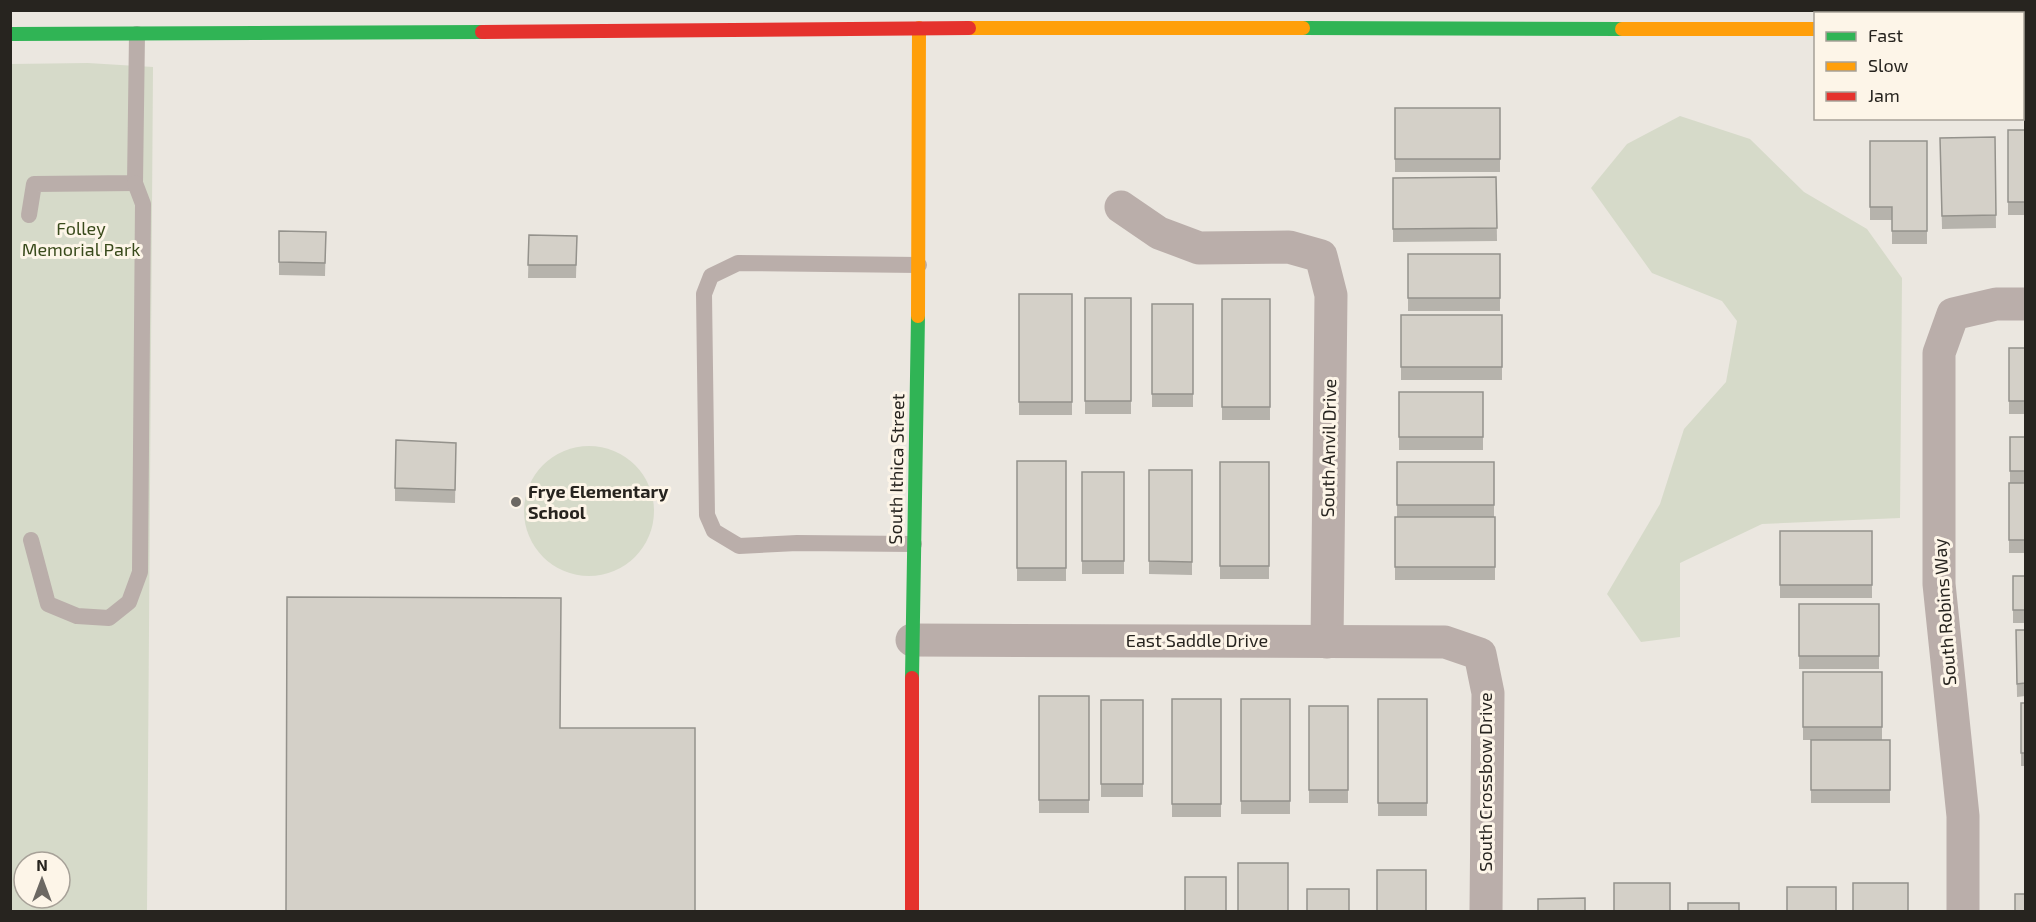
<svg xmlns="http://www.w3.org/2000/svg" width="2036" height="922" font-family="'Exo 2',sans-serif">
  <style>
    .green { fill: #d6dac9; fill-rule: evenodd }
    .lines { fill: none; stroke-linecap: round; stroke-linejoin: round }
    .lane { stroke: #baaeaa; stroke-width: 16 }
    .street { stroke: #baaeaa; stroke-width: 33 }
    .fast { stroke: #30b455; stroke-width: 14 }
    .slow { stroke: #ff9f0a; stroke-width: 14 }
    .jam { stroke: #e5322d; stroke-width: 14 }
    .wall { fill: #b6b3ac }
    .building { fill: #d4d0c8; stroke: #94928c; stroke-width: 1.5 }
    .poi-dot { fill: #6c6863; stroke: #fdf5e8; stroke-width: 2 }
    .labels { text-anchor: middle; stroke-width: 6; stroke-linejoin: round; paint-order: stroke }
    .park-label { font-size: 18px; fill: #394a1b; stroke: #fdf5e8 }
    .street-label { font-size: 18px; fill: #27241f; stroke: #fdf5e8 }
    .poi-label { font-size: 18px; font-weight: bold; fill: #27241f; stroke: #fdf5e8; text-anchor: start }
  </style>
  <rect width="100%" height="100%" fill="#ebe7e0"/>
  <g class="green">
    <path d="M88 63 153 67 147 911H11L10 64ZM24 862H60V898H24Z"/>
    <polygon points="1680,116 1750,139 1804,192 1867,229 1902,278 1900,518 1762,524 1680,563 1680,637 1641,642 1607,594 1660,504 1684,429 1726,382 1737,321 1722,301 1652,273 1591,188 1627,144"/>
    <circle cx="589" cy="511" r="65"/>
  </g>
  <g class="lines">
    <g class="lane">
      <polyline points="29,215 34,184 135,183 137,34"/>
      <polyline points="31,540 48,604 77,616 109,618 129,602 140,572 143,204 135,183"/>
      <polyline points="914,544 797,543 739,546 714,531 707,515 704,294 711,276 738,263 919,265"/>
    </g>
    <g class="street">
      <polyline points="1121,207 1159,233 1199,248 1289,247 1321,256 1331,295 1327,642"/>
      <polyline points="912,640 1445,642 1480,654 1488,693 1486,912"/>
      <polyline points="1963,912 1963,816 1939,584 1939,353 1953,314 1996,304 2026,304"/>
    </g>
    <g class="fast">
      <polyline points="1303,28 1622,29"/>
      <polyline points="10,34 482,32"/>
      <polyline points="912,678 918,316"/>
    </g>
    <g class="slow">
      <polyline points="969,28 1303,28"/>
      <polyline points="1622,29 1816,29"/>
      <polyline points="918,316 919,28"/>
    </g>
    <g class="jam">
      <polyline points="2022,29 2026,29"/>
      <polyline points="482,32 969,28"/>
      <polyline points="912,678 912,912"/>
    </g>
  </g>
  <g class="wall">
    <rect x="1395" y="108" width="105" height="64"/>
    <rect x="2008" y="130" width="17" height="85"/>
    <polygon points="1995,137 1996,228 1942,229 1940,138"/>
    <polygon points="1870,141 1927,141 1927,244 1892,244 1892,220 1870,220"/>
    <polygon points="1496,177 1497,241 1393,242 1393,178"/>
    <polygon points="279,231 326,232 325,276 279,275"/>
    <polygon points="529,235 577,236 576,278 528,278"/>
    <rect x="1408" y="254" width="92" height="57"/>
    <rect x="1019" y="294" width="53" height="121"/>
    <rect x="1085" y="298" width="46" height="116"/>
    <rect x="1222" y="299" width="48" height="121"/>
    <rect x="1152" y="304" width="41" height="103"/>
    <rect x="1401" y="315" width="101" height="65"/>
    <rect x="2009" y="348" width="16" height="66"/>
    <rect x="1399" y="392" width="84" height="58"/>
    <polygon points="2010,437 2025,437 2025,553 2009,553 2009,483 2010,483"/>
    <polygon points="456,456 455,503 395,501 395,488"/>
    <rect x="1017" y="461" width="49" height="120"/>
    <rect x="1220" y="462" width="49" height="117"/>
    <polygon points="1397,462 1494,462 1494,517 1495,517 1495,580 1395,580 1395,517 1397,517"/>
    <polygon points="1149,470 1192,470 1192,575 1149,574"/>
    <rect x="1082" y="472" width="42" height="102"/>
    <rect x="1780" y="531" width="92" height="67"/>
    <rect x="2013" y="576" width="12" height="47"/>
    <rect x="1799" y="604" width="80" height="65"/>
    <polygon points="2016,630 2025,630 2025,696 2017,697"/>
    <rect x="1803" y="672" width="79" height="68"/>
    <rect x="1039" y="696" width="50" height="117"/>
    <rect x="1172" y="699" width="49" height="118"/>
    <rect x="1241" y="699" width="49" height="115"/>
    <rect x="1378" y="699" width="49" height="117"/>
    <rect x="1101" y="700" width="42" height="97"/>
    <rect x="2021" y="703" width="4" height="63"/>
    <rect x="1309" y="706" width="39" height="97"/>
    <rect x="1811" y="740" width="79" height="63"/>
  </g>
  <g class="building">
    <rect x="1395" y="108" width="105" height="51"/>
    <rect x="2008" y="130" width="17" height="72"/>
    <polygon points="1995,137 1996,215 1942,216 1940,138"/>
    <polygon points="1870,141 1927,141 1927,231 1892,231 1892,207 1870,207"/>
    <polygon points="1496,177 1497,228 1393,229 1393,178"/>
    <polygon points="279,231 326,232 325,263 279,262"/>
    <polygon points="529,235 577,236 576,265 528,265"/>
    <rect x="1408" y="254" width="92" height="44"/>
    <rect x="1019" y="294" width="53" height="108"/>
    <rect x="1085" y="298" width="46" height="103"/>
    <rect x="1222" y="299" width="48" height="108"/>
    <rect x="1152" y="304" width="41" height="90"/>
    <rect x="1401" y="315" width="101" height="52"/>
    <rect x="2009" y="348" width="16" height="53"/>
    <rect x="1399" y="392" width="84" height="45"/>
    <rect x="2010" y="437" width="15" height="34"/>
    <polygon points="396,440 456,443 455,490 395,488"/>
    <rect x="1017" y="461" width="49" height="107"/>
    <rect x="1220" y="462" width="49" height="104"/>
    <rect x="1397" y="462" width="97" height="43"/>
    <polygon points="1149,470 1192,470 1192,562 1149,561"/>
    <rect x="1082" y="472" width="42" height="89"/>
    <rect x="2009" y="483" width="16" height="57"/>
    <rect x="1395" y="517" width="100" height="50"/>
    <rect x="1780" y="531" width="92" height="54"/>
    <rect x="2013" y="576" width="12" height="34"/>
    <polygon points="287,597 561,598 560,728 695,728 695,912 286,912"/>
    <rect x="1799" y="604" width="80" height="52"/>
    <polygon points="2016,630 2025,630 2025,683 2017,684"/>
    <rect x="1803" y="672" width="79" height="55"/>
    <rect x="1039" y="696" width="50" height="104"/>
    <rect x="1172" y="699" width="49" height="105"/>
    <rect x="1241" y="699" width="49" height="102"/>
    <rect x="1378" y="699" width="49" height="104"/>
    <rect x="1101" y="700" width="42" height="84"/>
    <rect x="2021" y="703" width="4" height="50"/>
    <rect x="1309" y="706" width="39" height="84"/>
    <rect x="1811" y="740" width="79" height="50"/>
    <rect x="1238" y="863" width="50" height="49"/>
    <rect x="1377" y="870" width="49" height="42"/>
    <rect x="1185" y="877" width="41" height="35"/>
    <rect x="1614" y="883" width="56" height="29"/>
    <rect x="1853" y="883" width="55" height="29"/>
    <rect x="1787" y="887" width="49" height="25"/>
    <rect x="1307" y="889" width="42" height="23"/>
    <rect x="2015" y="894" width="10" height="18"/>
    <polygon points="1585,898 1585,912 1538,912 1538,899"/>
    <rect x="1688" y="903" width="51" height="9"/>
  </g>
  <circle class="poi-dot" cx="516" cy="502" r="6"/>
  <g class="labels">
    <g class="park-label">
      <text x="81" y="235">Folley<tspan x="81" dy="21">Memorial Park</tspan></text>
    </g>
    <g class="street-label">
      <text transform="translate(1329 448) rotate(-89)" y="6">South Anvil Drive</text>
      <text transform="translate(897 469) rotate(-89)" y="6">South Ithica Street</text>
      <text transform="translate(1945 612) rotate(-94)" y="6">South Robins Way</text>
      <text x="1197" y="647">East Saddle Drive</text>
      <text transform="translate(1486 782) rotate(-90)" y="6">South Crossbow Drive</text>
    </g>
    <g class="poi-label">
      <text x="528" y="498">Frye Elementary<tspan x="528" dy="21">School</tspan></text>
    </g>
  </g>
  <rect width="2036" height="922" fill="none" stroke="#27241f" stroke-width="24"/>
  <rect x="1814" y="12" width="210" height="108" fill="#fdf5e8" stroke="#a7a198" stroke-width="1.5"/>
  <rect x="1826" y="32" width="30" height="9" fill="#30b455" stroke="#a7a198" stroke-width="1.5"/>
  <text x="1868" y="42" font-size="18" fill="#27241f">Fast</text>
  <rect x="1826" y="62" width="30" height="9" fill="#ff9f0a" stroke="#a7a198" stroke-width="1.5"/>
  <text x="1868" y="72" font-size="18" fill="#27241f">Slow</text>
  <rect x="1826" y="92" width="30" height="9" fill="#e5322d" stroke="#a7a198" stroke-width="1.5"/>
  <text x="1868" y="102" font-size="18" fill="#27241f">Jam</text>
  <g transform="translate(42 880)"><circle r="28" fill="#fdf5e8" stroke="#a7a198" stroke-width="1.5"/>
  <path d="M0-4.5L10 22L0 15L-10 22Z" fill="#6c6863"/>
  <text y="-9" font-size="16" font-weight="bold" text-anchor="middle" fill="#27241f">N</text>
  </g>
</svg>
